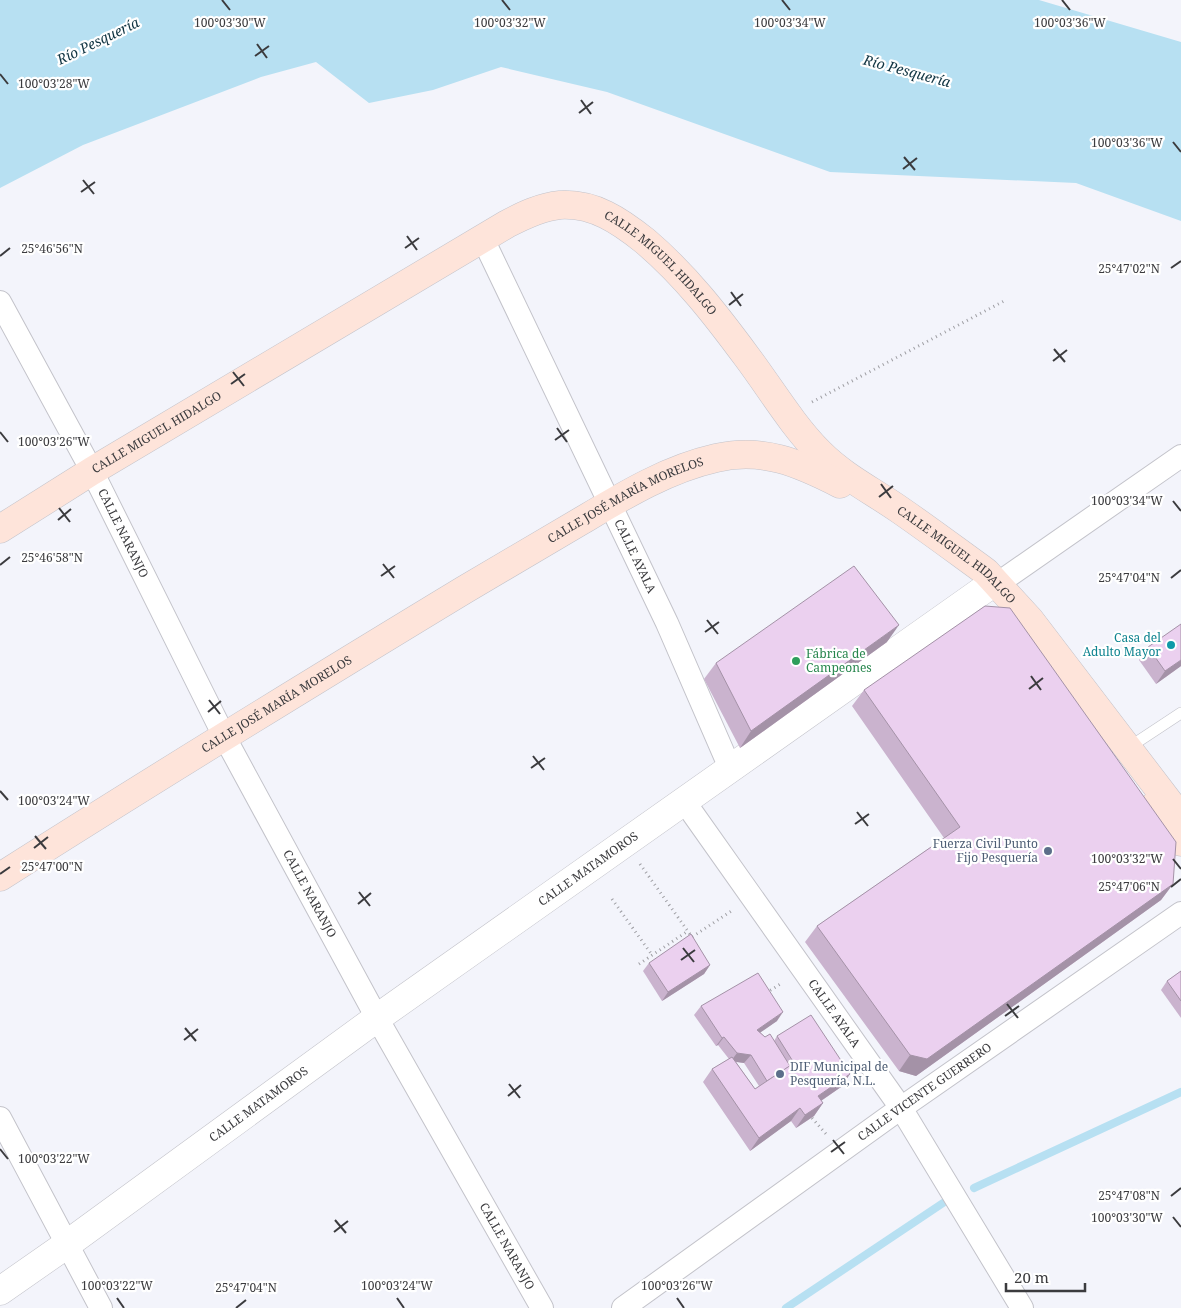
<svg xmlns="http://www.w3.org/2000/svg" width="1181" height="1308" font-family="'Noto Serif',serif">
  <style>
    .water { fill: #b7e0f2 }
    .lines { fill: none; stroke-linecap: round; stroke-linejoin: round }
    .stream { stroke: #b7e0f2; stroke-width: 8 }
    .service-casing { stroke: #c3c3ca; stroke-width: 12 }
    .minor-casing { stroke: #c3c3ca; stroke-width: 24 }
    .tertiary-casing { stroke: #c3c3ca; stroke-width: 29 }
    .secondary-casing { stroke: #c3c3ca; stroke-width: 29 }
    .path { stroke: #9e9ea3; stroke-width: 3; stroke-dasharray: 1 4; stroke-linecap: butt }
    .service { stroke: #fff; stroke-width: 11 }
    .minor { stroke: #fff; stroke-width: 22 }
    .tertiary { stroke: #fff; stroke-width: 28 }
    .secondary { stroke: #fee4da; stroke-width: 28 }
    .wall { fill: #cab3ce; fill-rule: evenodd }
    .shaded-wall { fill: #a492a7 }
    .building { fill: #ebd0ef; stroke: #a492a7 }
    .ticks { fill: none; stroke: #3b3b3e; stroke-width: 2 }
    .culture-dot { fill: #0f9aa8; stroke: #fff; stroke-width: 2 }
    .leisure-dot { fill: #2e9e5b; stroke: #fff; stroke-width: 2 }
    .service-dot { fill: #5c6f8a; stroke: #fff; stroke-width: 2 }
    .labels { text-anchor: middle; stroke-width: 4.5; stroke-linejoin: round; paint-order: stroke }
    .street-label { font-size: 12px; fill: #3b3b3e; stroke: #fff }
    .culture-label { font-size: 12px; fill: #0d838f; stroke: #fff; text-anchor: end }
    .leisure-label { font-size: 12px; fill: #27864d; stroke: #fff; text-anchor: start }
    .service-label { font-size: 12px; fill: #4e5e75; stroke: #fff; text-anchor: end }
    .water-label { font-size: 14px; font-style: italic; fill: #113543; stroke: #fff }
    .ticks-label { font-size: 12px; text-anchor: middle; fill: #3b3b3e; stroke: #fff; stroke-width: 4.5; stroke-linejoin: round; paint-order: stroke }
  </style>
  <rect width="100%" height="100%" fill="#f3f4fb"/>
  <polygon class="water" points="0,0 1039,0 1181,42 1181,221 1076,183 830,172 607,92 501,67 433,90 369,103 316,62 261,77 83,145 0,188"/>
  <g class="lines">
    <g class="stream">
      <polyline points="974,1188 1181,1092"/>
      <polyline points="786,1308 943,1203"/>
    </g>
    <defs>
      <polyline id="service" points="1128,748 1181,713"/>
      <g id="minor">
        <path id="s1" d="M482 237 667 623 730 768"/>
        <path id="s2" d="M0 302 92 471 224 736 377 1018 542 1308"/>
        <polyline points="997,584 1181,456"/>
        <path id="s3" d="M684 801 901 1108 1022 1308"/>
        <polyline points="0,1118 101,1308"/>
        <path id="s4" d="M623 1308 901 1108 1181 913"/>
      </g>
      <g id="tertiary">
        <path id="s5" d="M0 1291 66 1245 377 1018 986 588 997 584"/>
      </g>
      <g id="secondary">
        <path id="s6" d="M0 529 92 471 507 224C524 215 541 207 560 205 594 203 620 221 645 241 685 275 716 315 747 357 771 389 792 425 820 453 844 477 873 491 900 510 929 530 957 551 986 572L1030 620 1181 818"/>
        <polyline points="1154,806 1181,842"/>
        <path id="s7" d="M0 877C154 779 309 684 464 590 503 567 542 544 581 521 623 496 667 469 716 458 762 447 799 463 840 484"/>
      </g>
    </defs>
    <use href="#service" class="service-casing"/>
    <use href="#minor" class="minor-casing"/>
    <use href="#tertiary" class="tertiary-casing"/>
    <use href="#secondary" class="secondary-casing"/>
    <g class="path">
      <polyline points="812,402 1006,300"/>
      <polyline points="640,864 692,937 733,910"/>
      <polyline points="612,899 652,955"/>
      <polyline points="639,964 688,931"/>
      <polyline points="766,993 782,983"/>
      <polyline points="812,1118 826,1134"/>
    </g>
    <use href="#service" class="service"/>
    <use href="#minor" class="minor"/>
    <use href="#tertiary" class="tertiary"/>
    <use href="#secondary" class="secondary"/>
  </g>
  <g class="wall">
    <polygon points="887,642 740,748 704,679 716,663"/>
    <polygon points="1148,647 1181,666 1156,684 1139,660"/>
    <polygon points="864,690 1173,884 1161,900 916,1076 899,1071 805,942 817,926 944,838 852,706"/>
    <polygon points="649,963 710,965 704,974 662,1001 643,971"/>
    <polygon points="1181,971 1181,1018 1161,990 1167,981"/>
    <path d="M701 1006 777 1021 760 1032 765 1037 774 1041 777 1036 850 1074 841 1087 821 1101 823 1103 814 1116 796 1128 791 1121 750 1151 703 1082 712 1069 729 1059 718 1045 716 1046 694 1015ZM736 1062 744 1063 759 1086 755 1089Z"/>
  </g>
  <g class="shaded-wall">
    <polygon points="899,625 887,642 740,748 751,731"/>
    <polygon points="1181,660 1181,666 1156,684 1165,671"/>
    <polygon points="1173,884 1161,900 916,1076 899,1071 910,1055"/>
    <polygon points="710,965 704,974 662,1001 668,992"/>
    <polygon points="783,1012 777,1021 751,1039 757,1030"/>
    <polygon points="724,1037 718,1045 716,1046 722,1038"/>
    <polygon points="737,1053 751,1055 744,1063 731,1061"/>
    <polygon points="850,1074 841,1087 809,1109 818,1096"/>
    <polygon points="823,1103 814,1116 796,1128 805,1115"/>
    <polygon points="800,1108 791,1121 750,1151 759,1138"/>
  </g>
  <g class="building">
    <polygon points="854,566 899,625 751,731 716,663"/>
    <polygon points="985,606 1010,608 1176,842 1173,884 927,1059 910,1055 817,926 960,827 864,690"/>
    <polygon points="1181,624 1181,660 1165,671 1148,647"/>
    <polygon points="691,934 710,965 668,992 649,963"/>
    <polygon points="1181,971 1181,1001 1167,981"/>
    <polygon points="758,973 783,1012 757,1030 765,1037 770,1034 790,1066 767,1081 751,1055 737,1053 724,1037 722,1038 701,1006"/>
    <polygon points="811,1015 850,1074 818,1096 823,1103 805,1115 800,1108 759,1138 712,1069 732,1057 755,1089 794,1063 777,1036"/>
  </g>
  <path class="ticks" d="M222 0 230 10M502 0 510 10M782 0 790 10M1062 0 1070 10M257 44 267 58M255 56 269 46M0 74 8 84M581 100 591 114M579 113 593 102M1173 142 1181 152M904 157 915 170M903 169 917 158M83 180 94 194M81 192 95 182M407 236 417 250M405 248 419 238M0 256 10 248M1171 268 1181 261M731 292 741 306M729 305 743 294M1054 349 1065 362M1053 361 1067 350M233 372 244 386M231 384 245 374M557 428 567 442M0 432 8 442M555 440 569 430M881 484 891 498M879 497 893 486M1173 501 1181 511M59 508 70 522M58 520 71 509M383 564 394 578M0 565 10 557M381 576 395 566M1171 578 1181 570M707 620 718 634M705 632 719 622M1031 676 1041 690M1029 689 1043 678M209 700 220 714M208 712 221 701M533 756 544 770M531 768 545 758M0 791 8 800M857 812 868 826M855 824 869 814M35 836 46 849M34 848 48 837M1173 859 1181 869M0 874 10 867M1171 887 1181 879M359 892 370 906M358 904 371 893M683 948 694 962M681 960 695 950M1007 1004 1018 1018M1005 1016 1019 1006M185 1028 196 1041M184 1040 198 1029M509 1084 520 1098M508 1096 521 1085M833 1140 844 1154M0 1149 8 1159M831 1152 845 1142M1171 1196 1181 1188M1173 1217 1181 1227M335 1220 346 1233M334 1232 348 1221M117 1298 124 1308M397 1298 404 1308M677 1298 684 1308M236 1308 246 1300"/>
  <circle class="culture-dot" cx="1171" cy="645" r="5"/>
  <circle class="leisure-dot" cx="796" cy="661" r="5"/>
  <g class="service-dot">
    <circle cx="1048" cy="851" r="5"/>
    <circle cx="780" cy="1074" r="5"/>
  </g>
  <g class="labels">
    <g class="street-label">
      <text dy="4" stroke="none"><textPath href="#s6" startOffset="769">CALLE MIGUEL HIDALGO</textPath></text>
      <text dy="4" stroke="none"><textPath href="#s6" startOffset="184">CALLE MIGUEL HIDALGO</textPath></text>
      <text dy="4" stroke="none"><textPath href="#s7" startOffset="731">CALLE JOSÉ MARÍA MORELOS</textPath></text>
      <text dy="4" stroke="none"><textPath href="#s2" startOffset="262">CALLE NARANJO</textPath></text>
      <text dy="4" stroke="none"><textPath href="#s6" startOffset="1189">CALLE MIGUEL HIDALGO</textPath></text>
      <text dy="4" stroke="none"><textPath href="#s1" startOffset="354">CALLE AYALA</textPath></text>
      <text dy="4" stroke="none"><textPath href="#s7" startOffset="326">CALLE JOSÉ MARÍA MORELOS</textPath></text>
      <text dy="4" stroke="none"><textPath href="#s5" startOffset="724">CALLE MATAMOROS</textPath></text>
      <text dy="4" stroke="none"><textPath href="#s2" startOffset="668">CALLE NARANJO</textPath></text>
      <text dy="4" stroke="none"><textPath href="#s3" startOffset="260">CALLE AYALA</textPath></text>
      <text dy="4" stroke="none"><textPath href="#s4" startOffset="371">CALLE VICENTE GUERRERO</textPath></text>
      <text dy="4" stroke="none"><textPath href="#s5" startOffset="319">CALLE MATAMOROS</textPath></text>
      <text dy="4" stroke="none"><textPath href="#s2" startOffset="1072">CALLE NARANJO</textPath></text>
    </g>
    <g class="culture-label">
      <text x="1161" y="642">Casa del<tspan x="1161" dy="14">Adulto Mayor</tspan></text>
    </g>
    <g class="leisure-label">
      <text x="806" y="658">Fábrica de<tspan x="806" dy="14">Campeones</tspan></text>
    </g>
    <g class="service-label">
      <text x="1038" y="848">Fuerza Civil Punto<tspan x="1038" dy="14">Fijo Pesquería</tspan></text>
      <text x="790" y="1071" text-anchor="start">DIF Municipal de<tspan x="790" dy="14">Pesquería, N.L.</tspan></text>
    </g>
    <g class="water-label">
      <text transform="translate(98 41) rotate(-26)" y="5">Río Pesquería</text>
      <text transform="translate(907 71) rotate(15)" y="5">Río Pesquería</text>
    </g>
  </g>
  <g class="ticks-label">
    <text x="230" y="27">100°03'30"W</text>
    <text x="510" y="27">100°03'32"W</text>
    <text x="790" y="27">100°03'34"W</text>
    <text x="1070" y="27">100°03'36"W</text>
    <text x="54" y="88">100°03'28"W</text>
    <text x="1127" y="147">100°03'36"W</text>
    <text x="52" y="253">25°46'56"N</text>
    <text x="1129" y="273">25°47'02"N</text>
    <text x="54" y="446">100°03'26"W</text>
    <text x="1127" y="505">100°03'34"W</text>
    <text x="52" y="562">25°46'58"N</text>
    <text x="1129" y="582">25°47'04"N</text>
    <text x="54" y="805">100°03'24"W</text>
    <text x="1127" y="863">100°03'32"W</text>
    <text x="52" y="871">25°47'00"N</text>
    <text x="1129" y="891">25°47'06"N</text>
    <text x="54" y="1163">100°03'22"W</text>
    <text x="1129" y="1200">25°47'08"N</text>
    <text x="1127" y="1222">100°03'30"W</text>
    <text x="117" y="1290">100°03'22"W</text>
    <text x="397" y="1290">100°03'24"W</text>
    <text x="677" y="1290">100°03'26"W</text>
    <text x="246" y="1292">25°47'04"N</text>
  </g>
  <path d="M1006 1283v8h79v-8" fill="none" stroke="#3b3b3e" stroke-width="2.5"/>
  <text x="1014" y="1283" font-size="15" fill="#3b3b3e" stroke="#ffffff" stroke-width="4" paint-order="stroke">20 m</text>
</svg>
